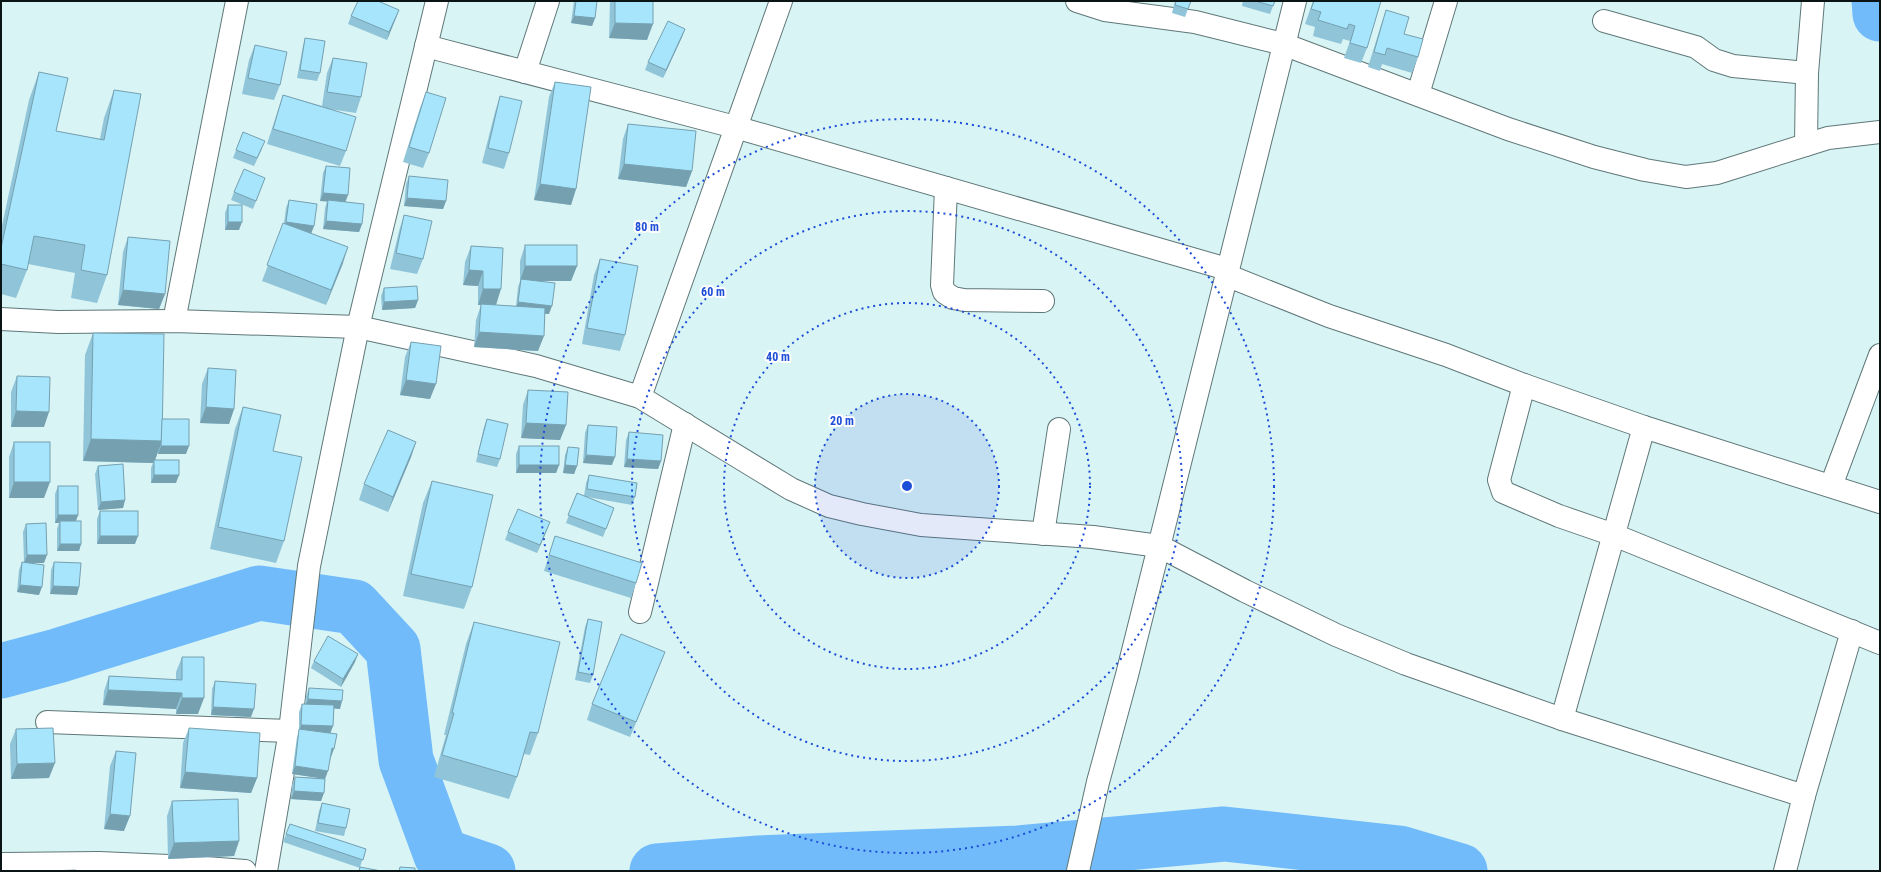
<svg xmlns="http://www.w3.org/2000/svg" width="1881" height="872" font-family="'Roboto Condensed',sans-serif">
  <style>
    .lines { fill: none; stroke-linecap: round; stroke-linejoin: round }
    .river { stroke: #71bbfa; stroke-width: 55 }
    .minor-casing { stroke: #5f7778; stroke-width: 24 }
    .minor { stroke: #fff; stroke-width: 22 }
    .wall { fill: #90c5d9 }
    .shaded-wall { fill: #75a0b0 }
    .building { fill: #a7e5fc; stroke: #75a0b0 }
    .ring { fill: none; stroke: #1d4ed8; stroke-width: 2; stroke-dasharray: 2 4 }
    .centre { fill: #1d4ed8; stroke: #fff; stroke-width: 2 }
    .ring-label { font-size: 12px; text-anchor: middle; font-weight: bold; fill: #1d4ed8; stroke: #fff; stroke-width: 4; stroke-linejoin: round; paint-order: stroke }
  </style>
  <rect width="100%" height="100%" fill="#d9f4f5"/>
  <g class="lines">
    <g class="river">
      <polyline points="1879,1 1880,14"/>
      <polyline points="1,671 57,656 259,593 354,607 393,649 406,760 441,855 488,871"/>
      <polyline points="657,871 759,863 1019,853 1224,834 1399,853 1460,871"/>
    </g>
    <defs>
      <g id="minor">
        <polyline points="1077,1 1105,10 1195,22 1283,44 1508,129 1594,157 1645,170 1686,177 1717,173 1828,138 1880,132"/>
        <polyline points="1604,21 1696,47 1714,60 1733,66 1807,73"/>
        <polyline points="426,46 735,127 1227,269"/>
        <polyline points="525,72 548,1"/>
        <polyline points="1418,94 1446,1"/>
        <polyline points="1806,145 1807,73 1813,1"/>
        <polyline points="946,188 942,285 944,292 953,298 964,300 1043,301"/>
        <polyline points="1226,275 1329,316 1446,355 1524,385 1644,427 1880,502"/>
        <polyline points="1,319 58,322 174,321 358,327 536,366 640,397 791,489 829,506 862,514 921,525 1093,537 1159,546 1245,591 1336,635 1406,664 1562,719 1804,796"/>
        <polyline points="174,321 237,1"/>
        <polyline points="1524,385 1499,480 1503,492 1559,516 1614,535 1880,643"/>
        <polyline points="640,397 781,1"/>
        <polyline points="1831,486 1880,355"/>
        <polyline points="1043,534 1059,429"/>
        <polyline points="640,612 685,424"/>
        <polyline points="1562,719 1644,427"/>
        <polyline points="47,722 290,731"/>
        <polyline points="1,864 99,863 192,867 245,871"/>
        <polyline points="266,871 290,731 309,566 358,327 437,1"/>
        <polyline points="1078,871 1098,782 1127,675 1295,1"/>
        <polyline points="1785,871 1804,796 1852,631"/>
      </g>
    </defs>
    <use href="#minor" class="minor-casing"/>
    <use href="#minor" class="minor"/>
  </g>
  <g class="wall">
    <polygon points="574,1 576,1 595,18 592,26 571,23"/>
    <polygon points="610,1 653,1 647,40 609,38"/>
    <polygon points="1175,1 1191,1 1185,17 1172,13"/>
    <polygon points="1243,1 1275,1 1270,14 1242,6"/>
    <polygon points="1313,1 1381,1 1367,48 1361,63 1344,58 1350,41 1343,39 1341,44 1313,36 1315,27 1305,24"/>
    <polygon points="399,10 387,40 348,24 351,16"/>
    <polygon points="1386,10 1404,34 1418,57 1412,73 1382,64 1380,71 1368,67 1381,25"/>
    <polygon points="685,29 682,37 663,78 645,70 648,62"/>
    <polygon points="305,38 320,73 317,81 297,78 303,46"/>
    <polygon points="255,45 280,85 274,100 242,94 249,60"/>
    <polygon points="333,58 361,97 356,113 329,109 346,151 340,166 267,144 278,110 283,95 322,106 327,73"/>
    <polygon points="39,72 56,131 100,139 104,118 114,90 107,275 97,303 71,298 75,273 28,264 27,270 16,298 1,294 1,230 29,100"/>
    <polygon points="555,82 576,189 571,205 534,200 549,97"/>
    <polygon points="426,92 429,153 423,168 403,162 420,108"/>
    <polygon points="500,96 509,153 504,169 482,163 495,112"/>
    <polygon points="628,124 692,171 686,187 618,179 623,139"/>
    <polygon points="243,132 262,149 254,166 233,158"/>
    <polygon points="326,166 345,202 362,224 359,232 323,229 325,208 327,201 320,201 323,173"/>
    <polygon points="409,176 446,201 443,209 404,206 406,184"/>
    <polygon points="265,178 253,209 231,200 234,192"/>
    <polygon points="289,200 314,226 311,233 343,263 326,305 262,281 284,223 286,208"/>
    <polygon points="228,205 239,230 225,230 225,213"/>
    <polygon points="404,215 423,259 417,274 390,269 399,231"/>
    <polygon points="128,237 165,294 159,309 118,305 123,252"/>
    <polygon points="525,245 577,266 571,281 540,281 549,314 545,314 538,351 474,347 476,320 481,305 478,305 478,286 463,285 465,262 471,246 503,248 496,305 484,305 516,306 518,287 520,281 520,261"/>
    <polygon points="600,259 625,335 620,351 582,344 594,275"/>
    <polygon points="384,288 418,300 415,308 382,310 381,296"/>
    <polygon points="93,333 162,419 186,454 158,454 158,450 155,460 176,483 151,483 151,468 153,463 83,461 85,355"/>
    <polygon points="411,342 430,399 400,395 405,357"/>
    <polygon points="208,368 234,409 229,424 200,423 202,384"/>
    <polygon points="17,376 44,427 11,427 11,392"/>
    <polygon points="528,390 566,425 560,440 521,438 523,405"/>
    <polygon points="243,407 273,451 284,541 276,563 210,549 235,429"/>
    <polygon points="487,419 500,459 497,467 476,462 484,427"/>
    <polygon points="588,425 612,465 583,463 585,433"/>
    <polygon points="629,432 661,461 658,469 624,467 626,440"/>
    <polygon points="14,442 44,498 9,498 9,457"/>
    <polygon points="416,442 411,457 388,512 359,500 364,484"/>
    <polygon points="519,446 559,465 556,473 516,473 516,454"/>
    <polygon points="568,447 577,466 574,474 563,473 565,455"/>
    <polygon points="98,466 125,500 123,508 98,510 95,474"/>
    <polygon points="589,475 635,497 632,505 587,497 614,508 603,537 566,523 577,493 584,496 586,483"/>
    <polygon points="432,481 472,587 464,609 403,596 423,503"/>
    <polygon points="58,486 78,515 76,521 81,544 79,551 57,551 57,529 59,523 55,523 55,494"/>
    <polygon points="100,511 135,544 97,544 97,519"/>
    <polygon points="550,522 537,553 505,540 508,532"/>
    <polygon points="26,524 44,563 28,563 39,595 17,592 19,570 22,562 24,562 23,532"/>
    <polygon points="555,536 636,583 631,598 544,571"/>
    <polygon points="54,562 79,587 77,595 50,594 51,570"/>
    <polygon points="588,619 593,675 590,683 575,680 585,627"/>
    <polygon points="474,622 538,733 530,755 524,754 517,777 509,799 434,777 446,735 444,735 466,644"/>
    <polygon points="182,657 198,714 176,714 176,709 103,705 104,691 109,676 176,680 176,672"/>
    <polygon points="314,661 355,662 341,687 311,668"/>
    <polygon points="659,667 630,737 587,720 592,704"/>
    <polygon points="215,681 251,717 211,715 212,689"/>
    <polygon points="309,688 340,709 334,708 333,726 330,733 331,757 325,779 321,801 291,799 292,785 295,777 321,778 292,774 297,737 299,731 299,712 302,704 305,704 306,696"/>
    <polygon points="189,728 257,778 251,793 180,788 183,743"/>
    <polygon points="16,729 49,778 11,779 10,744"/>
    <polygon points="116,751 124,831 104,829 110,766"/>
    <polygon points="172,801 239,841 234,856 168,859 167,816"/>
    <polygon points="322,803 346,828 344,836 315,831 319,811"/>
    <polygon points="290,824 366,849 360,867 381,871 359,871 360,868 283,842"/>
  </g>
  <g class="shaded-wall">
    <polygon points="399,10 396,18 387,40 389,32"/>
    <polygon points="574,16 595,18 592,26 571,23"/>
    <polygon points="615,23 653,24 647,40 609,38"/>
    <polygon points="685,29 682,37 663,78 666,70"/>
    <polygon points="624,164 692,171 686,187 618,179"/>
    <polygon points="540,184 576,189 571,205 534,200"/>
    <polygon points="323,193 348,195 345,203 320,201"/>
    <polygon points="407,198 446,201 443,209 404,206"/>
    <polygon points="326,221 362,224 359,232 323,229"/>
    <polygon points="228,222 242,222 239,230 225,230"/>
    <polygon points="286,222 314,226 311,234 283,230"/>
    <polygon points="348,247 343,263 326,305 331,290"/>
    <polygon points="525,266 577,266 571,281 521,281 521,279 520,281"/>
    <polygon points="469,270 483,271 478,286 463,285"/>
    <polygon points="483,289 501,289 496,305 478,305"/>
    <polygon points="123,290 165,294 159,309 118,305"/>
    <polygon points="418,300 415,308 382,310 384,302"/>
    <polygon points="518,302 552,306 549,314 515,310"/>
    <polygon points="479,332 544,336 538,351 474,347"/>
    <polygon points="406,380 436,384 430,399 400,395"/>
    <polygon points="206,407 234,409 229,424 200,423"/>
    <polygon points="16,411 49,412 44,427 11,427"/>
    <polygon points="526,423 566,425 560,440 521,438"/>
    <polygon points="91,439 162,441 154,463 154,460 153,463 83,461"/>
    <polygon points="416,442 411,457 388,512 393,497"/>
    <polygon points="161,446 189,446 186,454 158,454"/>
    <polygon points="586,455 615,457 612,465 583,463"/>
    <polygon points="627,459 661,461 658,469 624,467"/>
    <polygon points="519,465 559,465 556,473 516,473"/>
    <polygon points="565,465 577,466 574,474 563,473"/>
    <polygon points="154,475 179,475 176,483 151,483"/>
    <polygon points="14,482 50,482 44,498 9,498"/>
    <polygon points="125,500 123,508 98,510 101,502"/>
    <polygon points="58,515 78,515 75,523 60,521 59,523 55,523"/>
    <polygon points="550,522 547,530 537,553 540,545"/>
    <polygon points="100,536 138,536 135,544 97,544"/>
    <polygon points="60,544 81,544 79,551 57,551"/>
    <polygon points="27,555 47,555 44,563 24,563"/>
    <polygon points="20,585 42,587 39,595 17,592"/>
    <polygon points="53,586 79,587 77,595 50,594"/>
    <polygon points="665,652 659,667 630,737 636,722"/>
    <polygon points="358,654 355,662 341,687 343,679"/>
    <polygon points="108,690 182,693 176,709 103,705"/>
    <polygon points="182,698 204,698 198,714 176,714"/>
    <polygon points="308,699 342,701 340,709 305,706"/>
    <polygon points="213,707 254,709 251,717 211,715"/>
    <polygon points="301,725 333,726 330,734 299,733"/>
    <polygon points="332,748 334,749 331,757 329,756"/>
    <polygon points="55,763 49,778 11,779 17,764"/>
    <polygon points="295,766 328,771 325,779 292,774"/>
    <polygon points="185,772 257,778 251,793 180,788"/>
    <polygon points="294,791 324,793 321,801 291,799"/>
    <polygon points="110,814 130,816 124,831 104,829"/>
    <polygon points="239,841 234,856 168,859 174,843"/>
  </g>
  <g class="building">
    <polygon points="358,1 378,1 399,10 389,32 351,16"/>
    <polygon points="576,1 597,1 595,18 574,16"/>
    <polygon points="615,1 653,1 653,24 615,23"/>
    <polygon points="1176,1 1191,1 1188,9 1175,5"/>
    <polygon points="1255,1 1275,1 1273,6"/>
    <polygon points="1314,1 1381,1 1367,48 1350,43 1355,26 1349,24 1347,29 1318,20 1321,12 1311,9"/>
    <polygon points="1386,10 1409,17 1404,34 1423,39 1418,57 1387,48 1385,55 1374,52"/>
    <polygon points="668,21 685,29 666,70 648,62"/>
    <polygon points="305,38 325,41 320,73 300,70"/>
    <polygon points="255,45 287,52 280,85 248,78"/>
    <polygon points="333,58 367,63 361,97 327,92"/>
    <polygon points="39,72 68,78 56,131 104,140 114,90 141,94 107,275 81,270 85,245 34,236 27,270 1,264 1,248"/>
    <polygon points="555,82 591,87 576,189 540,184"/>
    <polygon points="426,92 446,98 429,153 409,147"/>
    <polygon points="283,95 356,117 346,151 273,129"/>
    <polygon points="500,96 522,101 509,153 488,148"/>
    <polygon points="628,124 696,131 692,171 624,164"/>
    <polygon points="243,132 265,141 257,158 236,150"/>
    <polygon points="326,166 350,168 348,195 323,193"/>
    <polygon points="244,169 265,178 256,201 234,192"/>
    <polygon points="409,176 448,180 446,201 407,198"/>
    <polygon points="289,200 317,204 314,226 286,222"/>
    <polygon points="328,200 364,204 362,224 326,221"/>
    <rect x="228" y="205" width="14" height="17"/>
    <polygon points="404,215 432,221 423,259 396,253"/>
    <polygon points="283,223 348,247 331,290 267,265"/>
    <polygon points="128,237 170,241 165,294 123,290"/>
    <rect x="525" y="245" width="52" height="21"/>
    <polygon points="471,246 503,248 501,289 483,289 483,271 469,270"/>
    <polygon points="600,259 638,266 625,335 587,328"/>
    <polygon points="521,279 555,283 552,306 518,302"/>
    <polygon points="417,286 418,300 384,302 384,288"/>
    <polygon points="481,304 545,308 544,336 479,332"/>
    <polygon points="93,333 164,334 162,441 91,439"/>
    <polygon points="411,342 441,346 436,384 406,380"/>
    <polygon points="208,368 236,370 234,409 206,407"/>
    <polygon points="17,376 50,377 49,412 16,411"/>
    <polygon points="528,390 568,392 566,425 526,423"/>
    <polygon points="243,407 281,415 273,451 302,457 284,541 218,527"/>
    <polygon points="162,419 189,419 189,446 161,446"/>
    <polygon points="487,419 508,424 500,459 478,454"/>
    <polygon points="588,425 617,427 615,457 586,455"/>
    <polygon points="388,430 416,442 393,497 364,484"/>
    <polygon points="629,432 663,435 661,461 627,459"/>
    <rect x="14" y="442" width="36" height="40"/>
    <rect x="519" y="446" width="40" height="19"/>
    <polygon points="568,447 579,448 577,466 565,465"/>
    <rect x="154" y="460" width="25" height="15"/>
    <polygon points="123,464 125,500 101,502 98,466"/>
    <polygon points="589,475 637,483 635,497 587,489"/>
    <polygon points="432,481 493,495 472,587 411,574"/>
    <rect x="58" y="486" width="20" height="29"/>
    <polygon points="577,493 614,508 606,529 568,515"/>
    <polygon points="518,509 550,522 540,545 508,532"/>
    <rect x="100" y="511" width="38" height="25"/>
    <rect x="60" y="521" width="21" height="23"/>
    <polygon points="46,523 47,555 27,555 26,524"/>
    <polygon points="555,536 642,563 636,583 549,555"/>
    <polygon points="22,562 44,565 42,587 20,585"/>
    <polygon points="54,562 81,563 79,587 53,586"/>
    <polygon points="588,619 602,622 593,675 578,672"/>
    <polygon points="474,622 560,642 538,733 530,732 517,777 442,755 454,713 452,713"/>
    <polygon points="621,634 665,652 636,722 592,704"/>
    <polygon points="328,636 358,654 343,679 314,661"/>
    <polygon points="182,657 204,657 204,698 182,698 182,693 108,690 109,676 182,680"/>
    <polygon points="215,681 256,684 254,709 213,707"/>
    <polygon points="309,688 343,690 342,701 308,699"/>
    <polygon points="302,704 334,705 333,726 301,725"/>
    <polygon points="53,728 55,763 17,764 16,729"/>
    <polygon points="189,728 260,733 257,778 185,772"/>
    <polygon points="299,729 337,734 334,749 332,748 328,771 295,766"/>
    <polygon points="116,751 136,753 130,816 110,814"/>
    <polygon points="295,777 325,779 324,793 294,791"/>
    <polygon points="238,799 239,841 174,843 172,801"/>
    <polygon points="322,803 350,809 346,828 318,823"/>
    <polygon points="290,824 366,849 363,860 286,834"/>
    <polygon points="360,867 381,871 359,871"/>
    <polygon points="400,867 415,868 415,871 399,871"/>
    <polygon points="76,870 76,871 51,871"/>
  </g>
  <circle cx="907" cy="486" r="92" fill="#1d4ed8" fill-opacity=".12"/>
  <g class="ring">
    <circle cx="907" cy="486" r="92"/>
    <circle cx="907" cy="486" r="183"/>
    <circle cx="907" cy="486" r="275"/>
    <circle cx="907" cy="486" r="367"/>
  </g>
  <circle cx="907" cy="486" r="6" class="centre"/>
  <g class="ring-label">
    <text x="647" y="231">80 m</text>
    <text x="713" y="296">60 m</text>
    <text x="778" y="361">40 m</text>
    <text x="842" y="425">20 m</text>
  </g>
  <rect width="1881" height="872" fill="none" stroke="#0a1414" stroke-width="4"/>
</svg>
